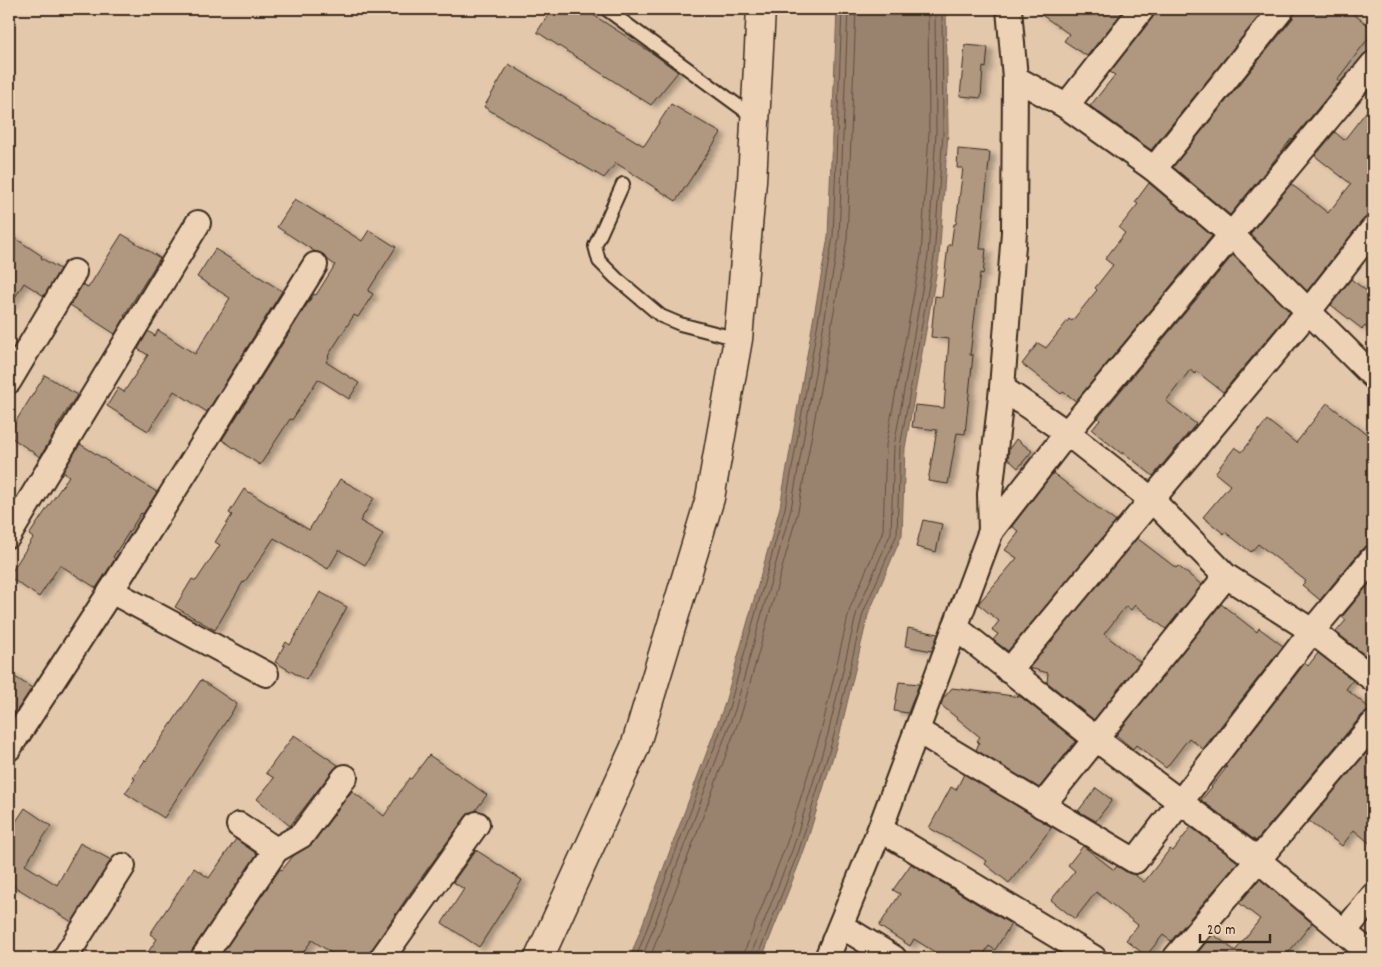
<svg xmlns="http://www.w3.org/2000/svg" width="1382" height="967" font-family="Dekko,sans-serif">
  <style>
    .water { fill: #9a836e; stroke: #745f4e }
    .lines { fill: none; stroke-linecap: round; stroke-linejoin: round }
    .shore { stroke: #614e3e; stroke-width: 1 }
    .building { fill: #af9780; stroke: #3b2a1e; filter: url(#shadow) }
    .lane-casing { stroke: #3b2a1e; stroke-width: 16 }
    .street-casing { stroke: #3b2a1e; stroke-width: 28 }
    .secondary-casing { stroke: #3b2a1e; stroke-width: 31 }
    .lane { stroke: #eed2b5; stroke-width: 12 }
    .street { stroke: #eed2b5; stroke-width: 24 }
    .secondary { stroke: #eed2b5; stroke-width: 28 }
  </style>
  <defs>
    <filter id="shadow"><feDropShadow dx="5.5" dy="3" stdDeviation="2.5" flood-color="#0004"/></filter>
  </defs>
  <rect width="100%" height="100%" fill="#e3c8ac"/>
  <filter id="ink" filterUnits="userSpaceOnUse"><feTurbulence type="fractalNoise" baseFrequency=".02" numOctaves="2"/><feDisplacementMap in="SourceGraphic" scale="10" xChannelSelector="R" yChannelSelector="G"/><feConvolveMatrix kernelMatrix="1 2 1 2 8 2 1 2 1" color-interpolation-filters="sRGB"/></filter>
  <g filter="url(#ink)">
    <polygon class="water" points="837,9 946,9 948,133 939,258 905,448 902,535 868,615 839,737 804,851 762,958 630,958 724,706 780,507 828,237"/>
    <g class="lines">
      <g class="shore">
        <polyline points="636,958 729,708 785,508 833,237 842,9"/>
        <polyline points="642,958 735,710 791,509 839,238 848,9"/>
        <polyline points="650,958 742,712 798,511 847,239 856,9"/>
        <polyline points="744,958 745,950 786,845 821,732 850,608 883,531 886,445 921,255 929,133 928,9"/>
        <polyline points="751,958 752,952 793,848 828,734 857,611 891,533 894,446 928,256 936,133 935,9"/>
        <polyline points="757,958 758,955 799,850 834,735 863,613 897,534 900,447 934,257 943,133 942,9"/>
      </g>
    </g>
    <g class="building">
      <polygon points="552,9 584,9 655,55 678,72 651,105 537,32"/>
      <polygon points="1033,9 1125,9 1087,56 1064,41 1069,34"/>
      <polygon points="1155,9 1265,9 1151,150 1090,106 1115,75 1110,72 1153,17"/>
      <polygon points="1295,9 1347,9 1373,29 1373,32 1337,80 1340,82 1337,85 1293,139 1292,138 1269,167 1230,215 1173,167 1293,18"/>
      <polygon points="965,45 988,47 986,68 983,67 981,98 960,96"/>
      <polygon points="509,64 644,146 671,104 721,133 676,201 616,163 604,178 484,107"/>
      <polygon points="1373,103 1373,216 1367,216 1362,221 1307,291 1250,234 1291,184 1328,213 1351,184 1315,156 1335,132 1344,140"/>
      <polygon points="958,149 990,152 980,249 986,249 983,274 980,273 970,355 973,355 965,434 957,433 948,484 928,481 937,430 912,427 915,405 944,408 949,339 931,337 935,296 942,297 948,245 951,245 954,224 956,224 963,168 957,168"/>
      <polygon points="1149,183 1212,236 1076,401 1063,392 1061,394 1022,364 1038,343 1046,348 1069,319 1072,321 1097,290 1095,288 1113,265 1105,259 1125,233 1119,228 1138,204 1135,202"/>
      <polygon points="295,199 362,241 369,230 396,247 368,291 373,294 358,317 354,315 328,356 329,357 326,362 359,383 349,399 318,379 292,420 290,419 260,465 222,440 306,306 314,294 316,295 335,265 328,260 323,254 314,251 277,227"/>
      <polygon points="9,234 42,256 41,258 60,269 44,296 24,283 9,307"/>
      <polygon points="122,234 160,258 124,316 125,317 115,334 70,305 83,284 88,288"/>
      <polygon points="215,249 282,291 207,412 174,391 148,431 107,406 118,388 124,392 148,355 138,349 148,331 155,336 158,330 195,354 230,298 197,277"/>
      <polygon points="1233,255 1290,312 1223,392 1196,371 1195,374 1190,370 1166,401 1196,424 1153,476 1123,452 1122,454 1092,430 1100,420 1098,418"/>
      <polygon points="1351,279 1373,296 1373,333 1365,326 1362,329 1331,305"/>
      <polygon points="45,375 77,395 56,428 57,429 40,457 9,436 9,432"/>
      <polygon points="1327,403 1373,439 1373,545 1368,545 1362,549 1320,600 1302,585 1306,581 1258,544 1251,552 1225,532 1224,534 1203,517 1230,485 1215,473 1235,447 1242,452 1267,420 1296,443"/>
      <polygon points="1016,439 1032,451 1018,468 1008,459 1009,449"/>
      <polygon points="80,444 157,492 143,514 141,513 113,557 115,559 96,588 60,565 39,597 9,577 9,576 33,538 29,535 69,476 63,472"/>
      <polygon points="1053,473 1116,522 1008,651 993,640 998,634 992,630 999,621 978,604 1017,558 1005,550 1019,532 1012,526"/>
      <polygon points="340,479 374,498 360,521 383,534 365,565 339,550 328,569 274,538 244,583 243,582 215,630 175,607 192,579 196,581 220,545 215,542 232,515 229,513 244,489 309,530"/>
      <polygon points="923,520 942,524 936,552 916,547"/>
      <polygon points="1137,538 1176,568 1178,566 1202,585 1166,629 1135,605 1131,610 1126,606 1104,634 1140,662 1094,720 1047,682 1048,673 1029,668"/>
      <polygon points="1373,579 1373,654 1370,659 1336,632 1346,620 1342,617"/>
      <polygon points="320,592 347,607 306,680 275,662 286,642 290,645"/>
      <polygon points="1221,604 1257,632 1259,628 1283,646 1203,749 1189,738 1166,768 1136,745 1133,749 1116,735"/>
      <polygon points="908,628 938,634 932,651 905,646"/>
      <polygon points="1318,653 1353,680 1346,689 1373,711 1368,711 1362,715 1256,841 1201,800 1212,787 1211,787 1227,767 1225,766 1305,663 1308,666"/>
      <polygon points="9,673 32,688 13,716 9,714"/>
      <polygon points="201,680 237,704 164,818 125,793 135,779 133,778 145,760 146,761"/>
      <polygon points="899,682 919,684 908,713 894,711"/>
      <polygon points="952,688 1021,697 1076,741 1039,788 976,750 979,743 977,741 980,737 941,705 943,699"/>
      <polygon points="294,735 338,765 334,769 290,826 257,799 274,778 266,773"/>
      <polygon points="1367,752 1373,756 1373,846 1354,830 1342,846 1309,821"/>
      <polygon points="429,755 455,773 455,772 487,795 475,811 471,812 466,816 408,896 366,958 339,958 312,940 299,958 219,958 280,869 282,870 294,855 313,843 352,791 384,816 409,778 411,779"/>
      <polygon points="964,774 1052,827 1009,883 985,864 987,861 963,846 929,828 951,787 956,790"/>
      <polygon points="1096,788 1112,800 1096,821 1078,811"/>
      <polygon points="25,808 51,826 25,865 57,885 80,843 111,860 72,922 12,885 9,889 9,832"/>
      <polygon points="1191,827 1238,862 1171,941 1163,935 1146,956 1126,940 1138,925 1096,892 1075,919 1051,900 1075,871 1068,865 1083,846 1114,870 1117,866 1128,873 1135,875 1144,882 1170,849 1173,851"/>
      <polygon points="236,839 257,854 192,950 189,958 144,958 157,939 150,934 194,868 209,878"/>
      <polygon points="476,850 522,880 479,947 442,923 464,889 453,882"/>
      <polygon points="911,864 1011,924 995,950 989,946 981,958 944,958 914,939 910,946 879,926 900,894 893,890"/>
      <polygon points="1260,879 1312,923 1284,958 1193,958 1213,934 1235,951 1260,919 1239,903"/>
    </g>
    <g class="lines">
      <defs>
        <g id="lane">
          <polyline points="606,9 755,118"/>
          <polyline points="623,184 595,246 599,261 616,278 661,316 680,324 738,339"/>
        </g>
        <g id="street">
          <polyline points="1015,78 1066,106 1154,169 1232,235 1373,376"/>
          <polyline points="1066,106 1142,9"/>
          <polyline points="1154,169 1282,9"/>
          <polyline points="9,381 74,272"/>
          <polyline points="1002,388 1067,433 1152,500 1226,576 1312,631 1373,679"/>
          <polyline points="991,531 1067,433 1373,64"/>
          <polyline points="9,535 198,223"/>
          <polyline points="111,591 266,674"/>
          <polyline points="955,627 1096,739 1258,860 1373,956"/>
          <polyline points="1009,671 1308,312 1373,229"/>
          <polyline points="918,731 1135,861 1312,631 1373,558"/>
          <polyline points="9,748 111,591 315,265"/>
          <polyline points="1042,806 1226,576"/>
          <polyline points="239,825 276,850"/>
          <polyline points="880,829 1094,958"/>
          <polyline points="840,928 853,933 894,958"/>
          <polyline points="1344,932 1373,896"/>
          <polyline points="65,958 123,866"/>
          <polyline points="203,958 276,850 302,835 345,777"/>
          <polyline points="382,958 477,824"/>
          <polyline points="827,958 880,829 991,531 990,494 1002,388 1014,232 1015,78 1009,9"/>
          <polyline points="1175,958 1373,724"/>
        </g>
        <polyline id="secondary" points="539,958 635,747 710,498 738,339 752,181 761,9"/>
      </defs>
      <use href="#lane" class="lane-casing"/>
      <use href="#street" class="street-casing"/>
      <use href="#secondary" class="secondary-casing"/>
      <use href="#lane" class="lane"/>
      <use href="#street" class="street"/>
      <use href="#secondary" class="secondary"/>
    </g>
  </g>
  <rect width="1382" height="967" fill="none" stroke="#eed2b5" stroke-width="30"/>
  <rect x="15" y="15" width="1352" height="937" fill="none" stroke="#3b2a1e" stroke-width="2" filter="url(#ink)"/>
  <path d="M1200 934v8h70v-8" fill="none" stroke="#3b2a1e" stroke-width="2.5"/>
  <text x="1207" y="934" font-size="15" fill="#3b2a1e" stroke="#eed2b5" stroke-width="4" paint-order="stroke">20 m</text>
</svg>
